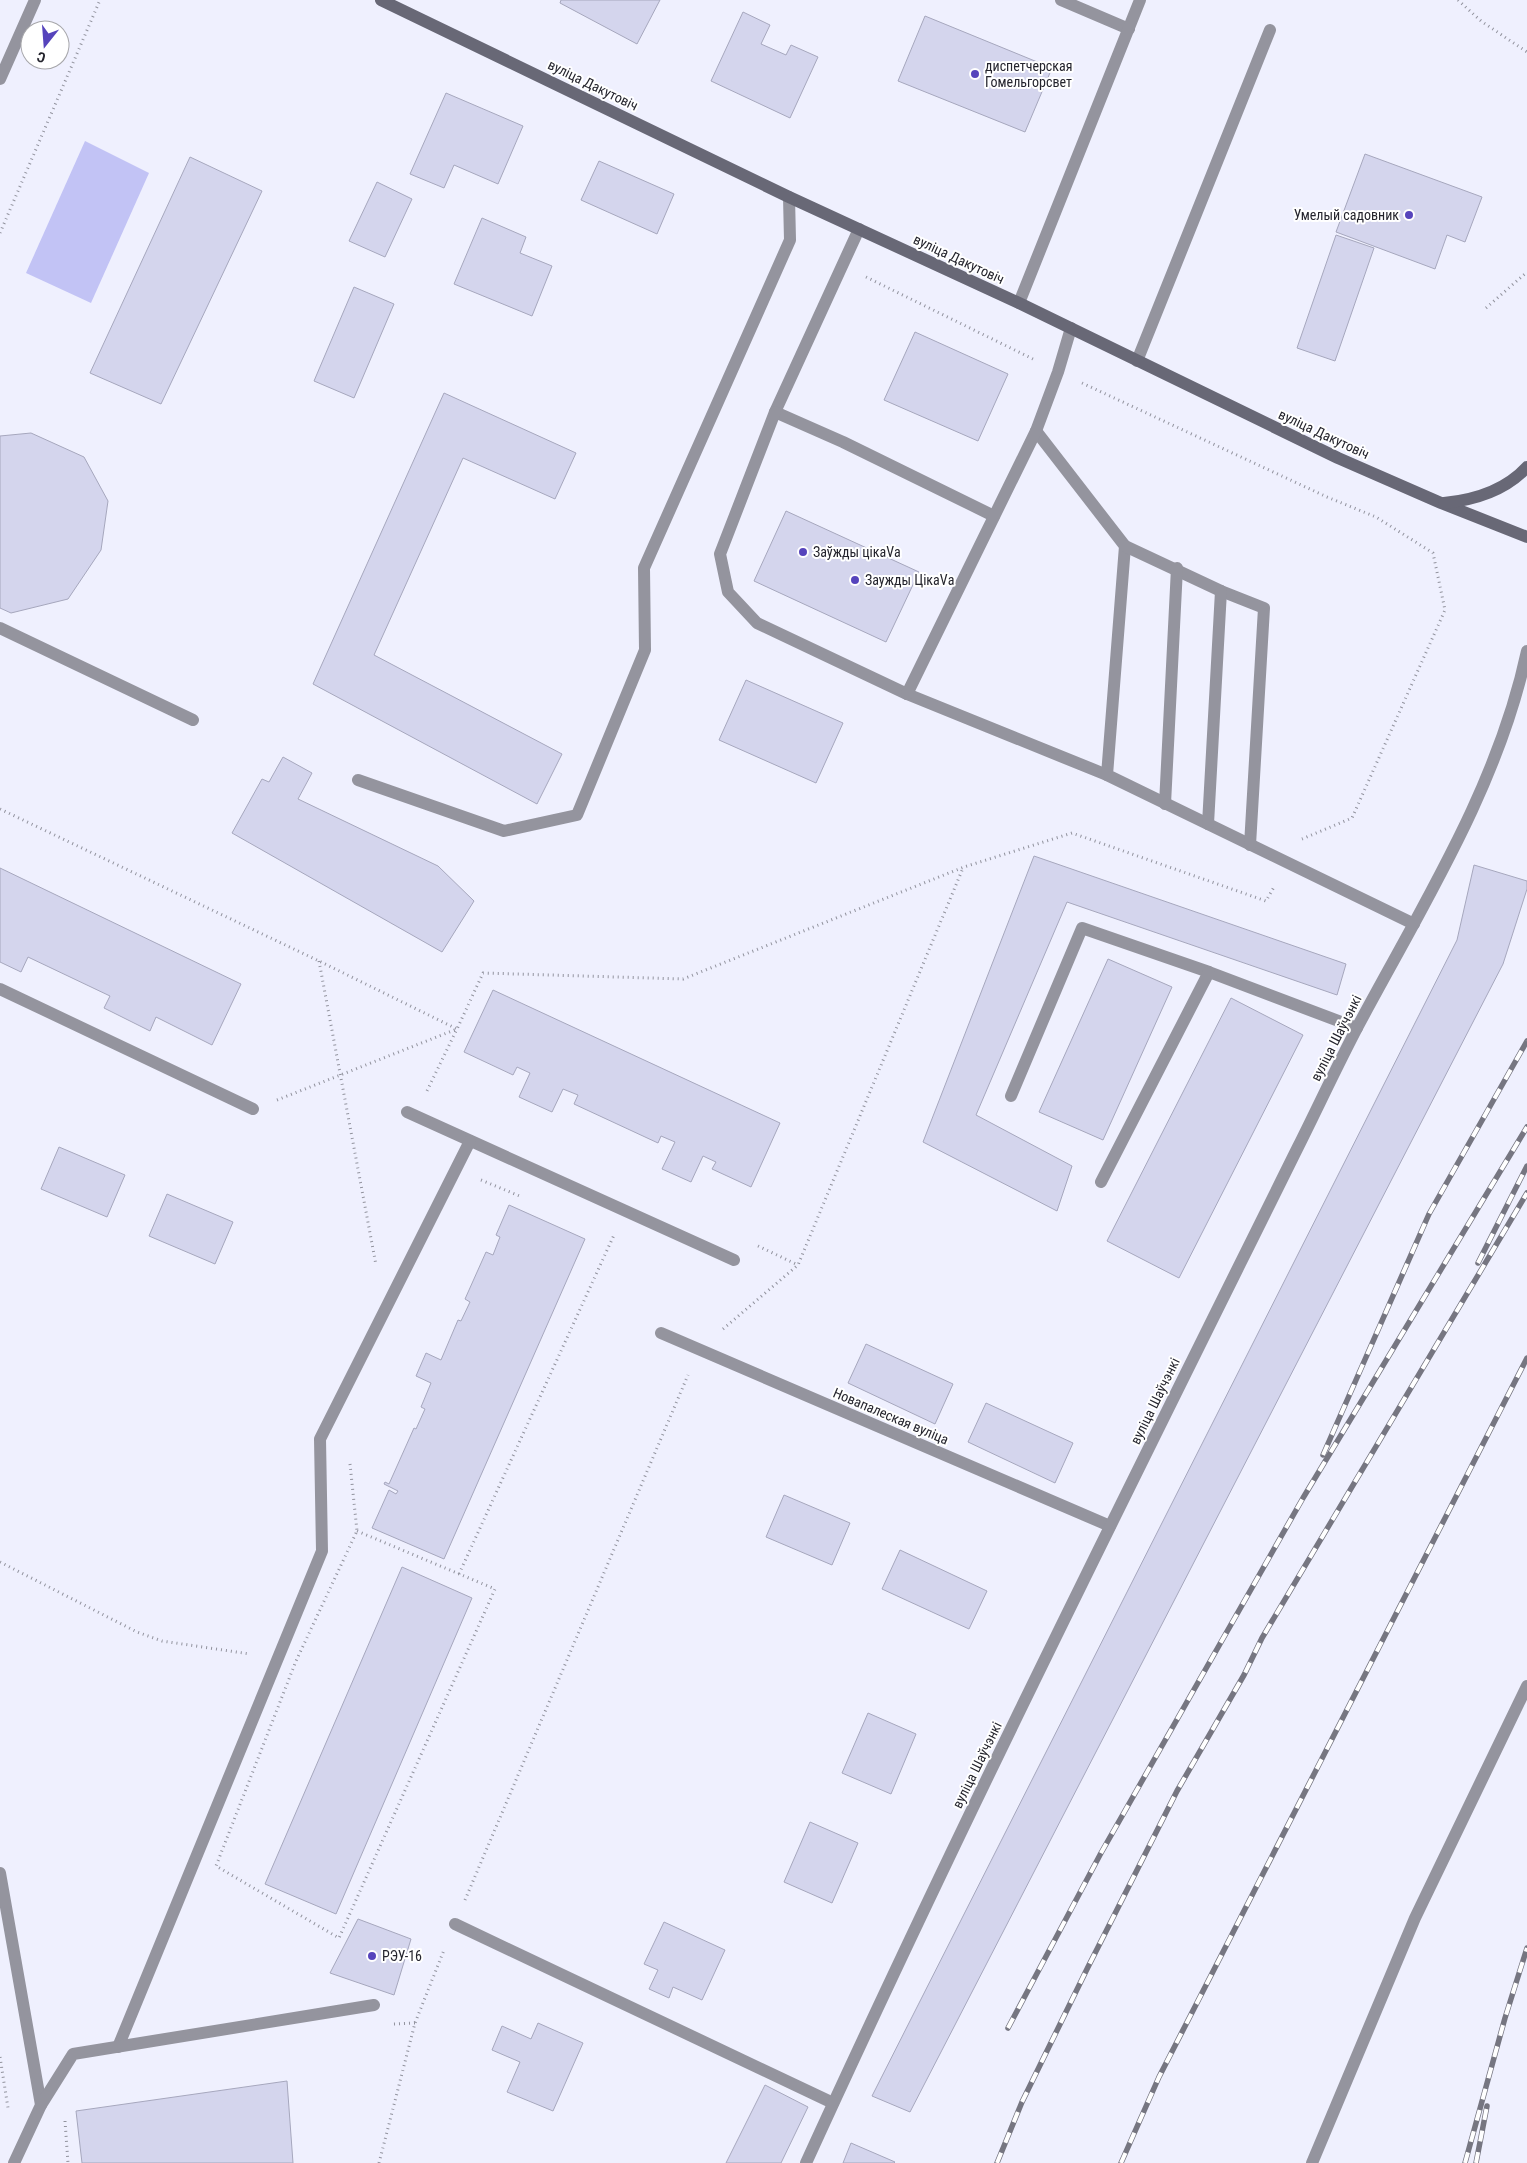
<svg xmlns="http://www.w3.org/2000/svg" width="1527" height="2163" font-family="'Roboto Condensed',sans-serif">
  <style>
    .green { fill: #c2c3f5 }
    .building { fill: #d4d5ed; stroke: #a6a7bd }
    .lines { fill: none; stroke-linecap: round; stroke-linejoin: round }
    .path { stroke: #92939e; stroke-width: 3; stroke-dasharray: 1 4; stroke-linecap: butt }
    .lane { stroke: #94949e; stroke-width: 12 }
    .street { stroke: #94949e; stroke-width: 12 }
    .secondary { stroke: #686876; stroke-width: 12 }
    .rail-casing { stroke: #767681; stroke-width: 5.5 }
    .rail { stroke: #fff; stroke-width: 4; stroke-dasharray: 11; stroke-linecap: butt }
    .poi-dot { fill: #5644bc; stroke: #fff; stroke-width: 2 }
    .labels { text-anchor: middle; stroke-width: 4; stroke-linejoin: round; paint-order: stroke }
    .poi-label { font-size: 14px; fill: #24242d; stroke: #fff; text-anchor: start }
    .street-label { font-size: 14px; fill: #24242d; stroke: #fff }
  </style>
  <rect width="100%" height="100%" fill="#eff0fe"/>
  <polygon class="green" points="85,141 149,173 91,303 26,273"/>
  <g class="building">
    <polygon points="561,0 660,0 637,44 560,3"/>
    <polygon points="743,12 770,25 761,44 786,55 791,45 818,57 790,118 711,81"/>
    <polygon points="925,16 1052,68 1025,132 898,81"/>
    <polygon points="446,93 523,126 498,184 454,165 444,188 410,174"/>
    <polygon points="1365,154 1482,197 1465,242 1447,235 1435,269 1336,232"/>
    <polygon points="190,157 262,191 161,404 90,373"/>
    <polygon points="599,161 674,194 657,234 581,200"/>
    <polygon points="377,182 412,199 385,257 349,241"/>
    <polygon points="482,218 526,237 520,253 552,266 532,316 454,284"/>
    <polygon points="1336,235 1374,248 1335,361 1297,348"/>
    <polygon points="354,287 394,304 354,398 314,381"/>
    <polygon points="915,332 1008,374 978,441 884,400"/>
    <polygon points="444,393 576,453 555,499 463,458 374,655 562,754 537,804 313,684"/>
    <polygon points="31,433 84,457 108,501 101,550 68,599 11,613 0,608 0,436"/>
    <polygon points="786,511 919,572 886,642 754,581"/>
    <polygon points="746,680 843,723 816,783 719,740"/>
    <polygon points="283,757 312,773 298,799 438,866 474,901 442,952 232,833 262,779 269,782"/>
    <polygon points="1034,856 1346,964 1337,995 1067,902 976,1115 1072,1166 1057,1211 923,1142"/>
    <polygon points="1474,865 1527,881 1527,889 1503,964 910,2112 872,2096 1457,940"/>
    <polygon points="0,868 241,984 212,1045 156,1017 150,1031 104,1008 110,996 28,957 21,972 0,962"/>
    <polygon points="1108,959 1172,987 1103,1140 1039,1112"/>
    <polygon points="493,990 780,1123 751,1187 712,1169 716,1162 703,1156 691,1182 662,1169 675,1142 661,1136 658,1143 574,1104 578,1095 563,1089 552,1112 519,1097 530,1073 517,1067 513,1075 464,1052"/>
    <polygon points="1231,998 1303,1035 1179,1278 1107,1241"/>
    <polygon points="59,1147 125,1175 107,1217 41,1189"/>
    <polygon points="167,1194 233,1222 215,1264 149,1236"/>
    <polygon points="509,1205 585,1239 444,1559 372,1528 389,1490 396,1494 398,1491 384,1484 385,1482 389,1484 414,1428 416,1429 425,1409 421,1407 431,1383 416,1376 426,1353 441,1360 458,1320 461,1321 470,1302 465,1299 486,1252 493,1255 500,1237 496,1235"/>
    <polygon points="866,1344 953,1384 935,1424 848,1383"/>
    <polygon points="986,1403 1073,1443 1055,1483 968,1442"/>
    <polygon points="784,1495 850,1523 832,1565 766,1537"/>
    <polygon points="900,1550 987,1591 969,1629 882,1589"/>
    <polygon points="402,1567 472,1598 336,1914 265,1884"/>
    <polygon points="868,1713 916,1734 891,1794 842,1773"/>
    <polygon points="810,1822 858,1843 832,1903 784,1882"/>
    <polygon points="358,1919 411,1939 394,1995 330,1973"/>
    <polygon points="664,1922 725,1950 702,2000 673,1987 669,1998 649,1989 658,1970 644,1964"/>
    <polygon points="538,2023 583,2043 553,2111 507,2092 520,2062 492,2050 502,2026 531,2039"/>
    <polygon points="287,2081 293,2163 82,2163 76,2111"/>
    <polygon points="765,2085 808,2107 781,2163 726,2163"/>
    <polygon points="851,2143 895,2162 894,2163 843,2163"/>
  </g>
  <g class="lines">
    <g class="path">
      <polyline points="1458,0 1481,21 1527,52"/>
      <polyline points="0,233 100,0"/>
      <polyline points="866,277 1033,359"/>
      <polyline points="1486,308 1527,272"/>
      <polyline points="1082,383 1327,497 1376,517 1433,553 1445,610 1352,818 1302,839"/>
      <polyline points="0,809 319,961 457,1029 427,1091"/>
      <polyline points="319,961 376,1265"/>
      <polyline points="277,1100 457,1029 483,973 683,979 964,867 1072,833 1266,901 1274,887"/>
      <polyline points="481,1180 522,1197"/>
      <polyline points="758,1246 798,1265"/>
      <polyline points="723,1329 798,1265 963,868"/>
      <polyline points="350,1464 357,1531"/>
      <polygon points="357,1531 495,1589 339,1938 216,1866 296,1661"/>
      <polyline points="0,1562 137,1632 162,1641 250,1654"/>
      <polyline points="459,1574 614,1235"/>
      <polyline points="465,1900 688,1375"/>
      <polyline points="394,2024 415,2023"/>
      <polyline points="0,2057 8,2108"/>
      <polyline points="65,2121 68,2163"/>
      <polyline points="379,2163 415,2023 444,1950"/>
    </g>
    <g class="lane">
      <polyline points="1061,0 1129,29"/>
      <polyline points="859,229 775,412 843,442 994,516"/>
      <polyline points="1019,303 1140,0"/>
      <polyline points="1137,361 1270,30"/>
      <polyline points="775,412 720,554 728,592 757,623 907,694 1107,775"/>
      <polyline points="1036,431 1125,546 1107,775 1414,924"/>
      <polyline points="1125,546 1221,591 1264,608 1250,845"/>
      <polyline points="0,628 193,720"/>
      <polyline points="907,694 1036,431 1058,372 1071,328"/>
      <polyline points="358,780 504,831 577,815 645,650 644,568 790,240 789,197"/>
      <polyline points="1165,804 1177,568"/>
      <polyline points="1208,824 1221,591"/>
      <polyline points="0,989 253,1109"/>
      <polyline points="1011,1096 1082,928 1209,972 1357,1028"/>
      <polyline points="407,1112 734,1260"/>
      <polyline points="1101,1182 1209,972"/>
      <polyline points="661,1333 1110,1526"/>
      <polyline points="0,1873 41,2105 14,2163"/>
      <polyline points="455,1924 833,2103"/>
      <polyline points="118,2047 322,1551 320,1439 470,1141"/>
      <polyline points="41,2105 73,2054 374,2005"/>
      <polyline points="1312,2163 1415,1918 1527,1686"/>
    </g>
    <g class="street">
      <polyline points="0,79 35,0"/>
      <path d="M806 2163C962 1821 1131 1484 1298 1147 1318 1107 1337 1066 1358 1026 1422 906 1498 787 1527 651"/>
    </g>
    <g class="secondary">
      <polyline points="381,0 789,197 1019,303 1338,458 1441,503 1527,537"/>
      <path d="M1444 503C1474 500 1505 491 1527 467"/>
    </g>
    <defs>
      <g id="rail">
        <polyline points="1478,1263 1527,1166"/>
        <polyline points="1323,1455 1429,1214 1527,1041"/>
        <polyline points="1008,2028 1101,1853 1303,1498 1527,1127"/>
        <polyline points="997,2163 1022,2102 1088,1967 1177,1791 1244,1675 1262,1638 1527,1193"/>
        <polyline points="1121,2163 1159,2077 1527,1358"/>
        <polyline points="1465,2163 1505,2018 1527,1948"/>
        <polyline points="1476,2163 1487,2106"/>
      </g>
    </defs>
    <use href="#rail" class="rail-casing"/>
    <use href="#rail" class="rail"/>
  </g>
  <g class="poi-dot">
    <circle cx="975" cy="74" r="5"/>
    <circle cx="1409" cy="215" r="5"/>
    <circle cx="803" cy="552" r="5"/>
    <circle cx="855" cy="580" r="5"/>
    <circle cx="372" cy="1956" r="5"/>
  </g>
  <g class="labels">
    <g class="poi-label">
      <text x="985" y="71">диспетчерская<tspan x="985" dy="16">Гомельгорсвет</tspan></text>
      <text x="1399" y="220" text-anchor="end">Умелый садовник</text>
      <text x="813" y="557">Заўжды цікаVа</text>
      <text x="865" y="585">Заужды ЦікаVа</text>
      <text x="382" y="1961">РЭУ-16</text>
    </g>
    <g class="street-label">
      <text transform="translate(593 85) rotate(26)" y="5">вуліца Дакутовіч</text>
      <text transform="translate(959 259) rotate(25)" y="5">вуліца Дакутовіч</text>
      <text transform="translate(1324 434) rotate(25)" y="5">вуліца Дакутовіч</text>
      <text transform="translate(1336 1038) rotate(-63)" y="5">вуліца Шаўчэнкі</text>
      <text transform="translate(1155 1401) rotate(-64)" y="5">вуліца Шаўчэнкі</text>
      <text transform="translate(891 1416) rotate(23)" y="5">Новапалеская вуліца</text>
      <text transform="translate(977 1765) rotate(-64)" y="5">вуліца Шаўчэнкі</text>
    </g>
  </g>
  <g transform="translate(45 45) rotate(197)"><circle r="24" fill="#ffffff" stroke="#a7a7ab"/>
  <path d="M0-4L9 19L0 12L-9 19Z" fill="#5644bc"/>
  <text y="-8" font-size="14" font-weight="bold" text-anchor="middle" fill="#24242d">С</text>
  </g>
</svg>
